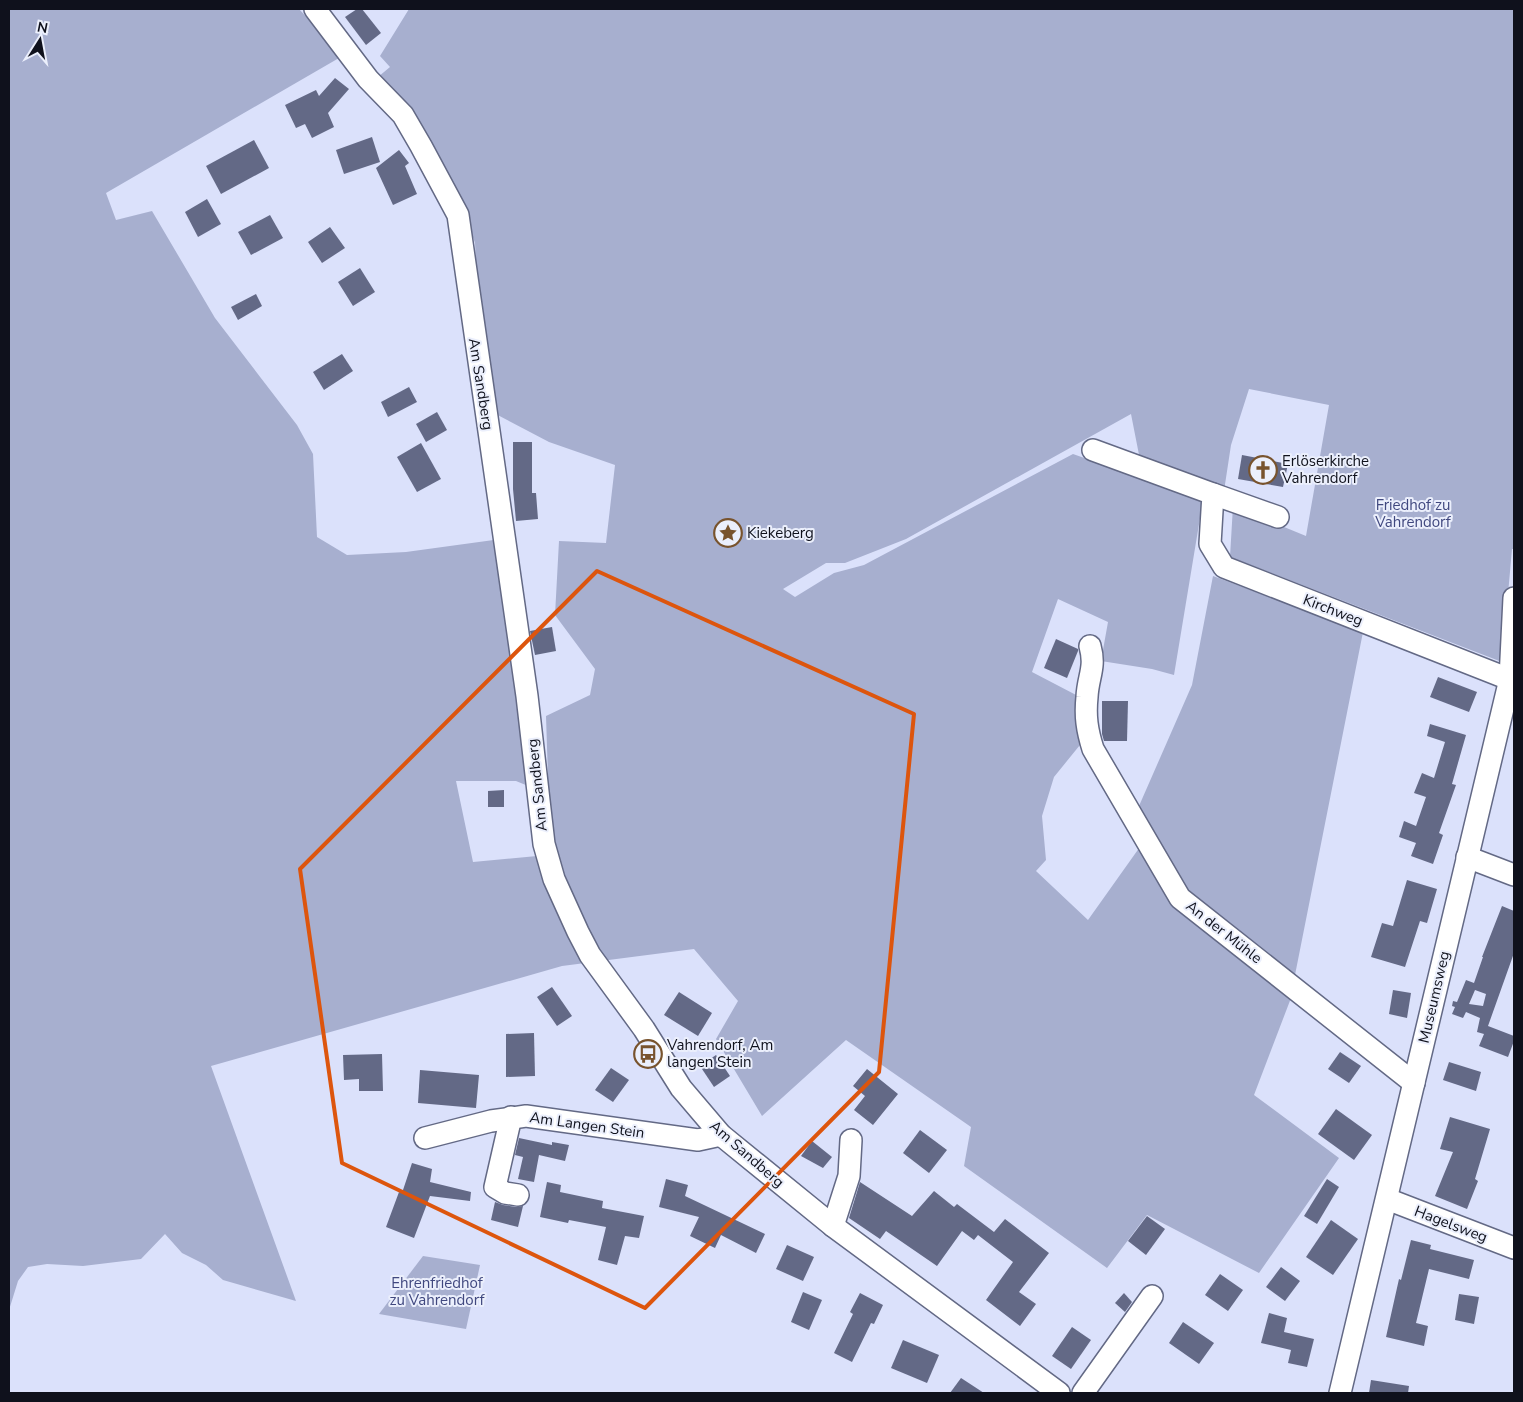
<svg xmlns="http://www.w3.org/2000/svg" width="1523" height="1402" font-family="'Nunito Sans',sans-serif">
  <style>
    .green { fill: #a7afcf }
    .building { fill: #636986; fill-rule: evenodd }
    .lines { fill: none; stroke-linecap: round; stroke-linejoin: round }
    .minor-casing { stroke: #636985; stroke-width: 24 }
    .minor { stroke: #fff; stroke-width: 21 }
    .marked { fill: none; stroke: #dd550d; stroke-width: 4; stroke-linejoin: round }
    .labels { text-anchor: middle; stroke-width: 4; stroke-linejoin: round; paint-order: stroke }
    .street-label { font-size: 15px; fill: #0f111c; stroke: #ebeffc }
    .poi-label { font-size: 15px; fill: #0f111c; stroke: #ebeffc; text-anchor: start }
    .park-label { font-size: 15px; fill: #40487f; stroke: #ebeffc }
  </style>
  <rect width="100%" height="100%" fill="#dbe1fb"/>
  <g class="green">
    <polygon points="9,9 299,9 323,35 339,58 106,193 116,220 152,211 215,318 297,425 313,454 317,537 347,555 406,552 501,539 533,788 516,781 456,781 473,862 537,856 593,942 550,839 546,716 590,695 595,669 555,615 559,541 606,543 615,465 549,442 492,412 482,369 475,243 465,213 378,77 390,67 380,56 409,9 1514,9 1514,549 1512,549 1502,662 1230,557 1233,506 1306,536 1329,405 1249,389 1231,445 1224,491 1141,465 1131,414 906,539 845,563 826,563 783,589 795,597 834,573 864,565 1073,454 1203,500 1174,675 1152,669 1101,661 1108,622 1058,599 1032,672 1078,696 1084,740 1054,777 1042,816 1046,860 1036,871 1088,920 1142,844 1291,998 1254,1095 1339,1158 1259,1273 1147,1215 1107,1268 964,1166 971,1127 846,1040 762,1116 716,1039 738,1001 694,949 562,966 211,1066 296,1301 223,1280 206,1265 182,1253 165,1234 141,1259 83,1266 47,1264 28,1267 18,1281 9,1310"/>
    <polygon points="1213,576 1363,632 1295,975 1185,890 1139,806 1192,685"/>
    <polygon points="423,1256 480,1265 466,1329 379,1314"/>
  </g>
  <g class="building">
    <polygon points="357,9 362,9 381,33 366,45 345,17"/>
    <polygon points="335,78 349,89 328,113 334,127 312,138 305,124 296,128 285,105 316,90 319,96"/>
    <polygon points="372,137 380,162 344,174 336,150"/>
    <polygon points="254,140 269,168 221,194 206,166"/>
    <polygon points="399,150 409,163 405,166 417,194 393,205 376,168"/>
    <polygon points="207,199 221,224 198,237 185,212"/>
    <polygon points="270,215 283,238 251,255 238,232"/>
    <polygon points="330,227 345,248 322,263 308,242"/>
    <polygon points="360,268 375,292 353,306 338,282"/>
    <polygon points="256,294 262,306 238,320 231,307"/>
    <polygon points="342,354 353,371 324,390 313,372"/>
    <polygon points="409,387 417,402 388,417 381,402"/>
    <polygon points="437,412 447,430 426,442 416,424"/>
    <polygon points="513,442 532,442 532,493 536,493 538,519 516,521 513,489"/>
    <polygon points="421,443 441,479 417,492 397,457"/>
    <polygon points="1242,455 1288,464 1283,487 1238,479"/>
    <polygon points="552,627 556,651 535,655 530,631"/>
    <polygon points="1056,639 1078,649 1078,651 1067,678 1044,668"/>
    <polygon points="1438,677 1477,692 1469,712 1430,697"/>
    <polygon points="1102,701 1128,701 1127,741 1104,741 1102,734"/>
    <polygon points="1430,724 1466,735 1452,784 1456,785 1439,833 1443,835 1433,864 1411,856 1416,843 1399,837 1404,821 1416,826 1426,797 1414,793 1422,773 1434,778 1445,742 1427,736"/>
    <polygon points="504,790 504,807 488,807 488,791"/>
    <polygon points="1407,880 1437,889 1427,923 1420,921 1405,967 1371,957 1382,923 1393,926"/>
    <path d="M1502 906 1514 911V953L1488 1026 1514 1036V1041L1508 1057 1479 1046 1484 1034 1477 1032 1480 1018 1466 1012 1463 1018 1452 1014 1455 1007 1452 1006 1453 1001 1457 1002 1466 980 1474 983 1483 957H1482ZM1475 990 1486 994 1483 1006 1469 1004Z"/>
    <polygon points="552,987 572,1016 557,1026 537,997"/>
    <polygon points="1393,990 1411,993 1407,1018 1389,1014"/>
    <polygon points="679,992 712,1013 698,1036 664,1015"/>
    <polygon points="534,1033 535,1076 506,1077 506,1034"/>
    <polygon points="1340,1052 1361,1066 1349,1083 1328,1069"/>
    <polygon points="382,1054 383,1091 359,1091 359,1079 344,1080 343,1055"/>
    <polygon points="716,1055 730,1076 714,1087 700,1066"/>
    <polygon points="1449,1062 1481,1072 1476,1091 1443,1080"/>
    <polygon points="611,1068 629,1080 613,1102 595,1090"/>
    <polygon points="867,1069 898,1094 873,1125 854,1110 865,1096 853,1086"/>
    <polygon points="420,1070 479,1075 476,1108 418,1103"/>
    <polygon points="1336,1109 1372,1135 1354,1160 1318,1134"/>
    <polygon points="1450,1117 1490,1129 1475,1179 1478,1181 1467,1209 1435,1196 1453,1152 1440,1149"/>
    <polygon points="920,1130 947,1150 929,1173 903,1153"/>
    <polygon points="519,1138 552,1145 552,1142 569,1145 565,1161 539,1155 534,1182 518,1179 523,1157 515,1155"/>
    <polygon points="812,1141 832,1157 823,1168 801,1156"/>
    <polygon points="412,1163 432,1169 430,1182 471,1192 470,1201 430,1196 414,1238 386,1227 399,1192 402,1193"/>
    <polygon points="666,1179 688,1185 685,1196 765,1234 756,1253 721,1235 715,1248 690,1236 699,1217 659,1207"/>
    <polygon points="1327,1179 1339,1187 1317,1224 1304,1216"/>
    <polygon points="547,1182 561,1185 560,1192 603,1201 602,1208 644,1216 639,1238 625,1236 617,1265 598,1260 606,1227 569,1220 568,1223 540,1217"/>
    <polygon points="860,1182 912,1216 934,1191 954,1207 957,1204 994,1232 1005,1219 1049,1253 1019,1292 1036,1304 1020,1326 986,1300 1013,1262 978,1235 974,1240 962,1231 937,1266 886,1231 880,1239 849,1218"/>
    <polygon points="495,1202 503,1205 516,1207 523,1206 518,1227 491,1220"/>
    <polygon points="1147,1216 1165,1229 1146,1255 1128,1241"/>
    <polygon points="1331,1220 1358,1239 1333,1275 1306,1257"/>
    <polygon points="1411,1240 1431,1245 1430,1249 1474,1260 1469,1279 1429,1269 1416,1323 1428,1326 1424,1346 1386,1337 1399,1279 1401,1280"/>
    <polygon points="787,1245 814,1257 803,1281 776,1269"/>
    <polygon points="1281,1267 1300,1281 1285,1301 1266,1287"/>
    <polygon points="1220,1274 1243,1290 1228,1311 1205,1295"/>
    <polygon points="803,1292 822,1300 809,1330 791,1322"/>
    <polygon points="860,1293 883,1305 874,1324 871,1323 852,1362 834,1353 853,1314 850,1312"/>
    <polygon points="1124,1293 1132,1302 1125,1312 1115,1303"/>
    <polygon points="1459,1294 1479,1297 1474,1324 1455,1320"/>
    <polygon points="1269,1313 1287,1318 1284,1332 1314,1339 1307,1367 1288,1363 1291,1350 1261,1343"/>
    <polygon points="1183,1322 1214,1343 1199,1364 1169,1343"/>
    <polygon points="1072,1327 1091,1340 1071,1369 1052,1356"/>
    <polygon points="903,1340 939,1355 927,1383 891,1368"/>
    <polygon points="961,1378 984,1393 950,1393"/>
    <polygon points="1371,1380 1409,1386 1408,1393 1369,1393"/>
  </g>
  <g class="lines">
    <defs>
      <g id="minor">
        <polyline points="315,9 368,79 403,115 421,146 458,215 527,696 544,844 554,879 578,932 590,955 644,1029 681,1088 721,1135 833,1226 1059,1393"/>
        <polyline points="1093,450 1213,494 1210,544 1224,567 1514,681"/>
        <polyline points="1213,494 1278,517"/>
        <path d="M1090 646C1096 668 1088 676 1087 697 1085 716 1087 730 1093 749L1180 898 1414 1083"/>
        <polyline points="1467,857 1514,875"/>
        <polyline points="511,1117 495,1187 505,1193 518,1195"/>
        <polyline points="425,1138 491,1121 526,1116 698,1140 721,1135"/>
        <polyline points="1387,1199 1514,1248"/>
        <polyline points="833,1226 849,1176 851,1140"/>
        <polyline points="1083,1393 1152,1296"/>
        <polyline points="1340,1393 1510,679 1514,598"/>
      </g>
    </defs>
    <use href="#minor" class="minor-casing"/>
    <use href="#minor" class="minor"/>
  </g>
  <path class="marked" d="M597 571 914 714 879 1072 645 1308 342 1163 300 869Z"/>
  <defs>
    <symbol id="church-ring" viewBox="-11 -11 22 22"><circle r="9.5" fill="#ebeffc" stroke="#78532d" stroke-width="1.5"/><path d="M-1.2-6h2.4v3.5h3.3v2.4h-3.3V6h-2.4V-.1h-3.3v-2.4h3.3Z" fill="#78532d"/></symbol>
    <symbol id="sight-ring" viewBox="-11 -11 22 22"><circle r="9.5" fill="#ebeffc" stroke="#78532d" stroke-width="1.5"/><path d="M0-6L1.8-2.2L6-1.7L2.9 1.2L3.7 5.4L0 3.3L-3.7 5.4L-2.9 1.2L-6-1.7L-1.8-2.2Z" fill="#78532d"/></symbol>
    <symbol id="bus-ring" viewBox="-11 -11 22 22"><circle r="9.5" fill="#ebeffc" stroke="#78532d" stroke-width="1.5"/><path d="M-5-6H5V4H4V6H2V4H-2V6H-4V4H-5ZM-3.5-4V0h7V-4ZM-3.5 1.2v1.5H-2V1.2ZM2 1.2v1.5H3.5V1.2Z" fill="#78532d"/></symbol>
  </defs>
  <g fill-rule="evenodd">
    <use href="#church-ring" x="1247" y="454" width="32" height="32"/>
    <use href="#sight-ring" x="712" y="517" width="32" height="32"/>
    <use href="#bus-ring" x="632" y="1038" width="32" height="32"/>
  </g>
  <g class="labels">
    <g class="street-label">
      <text transform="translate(481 384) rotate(81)" y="5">Am Sandberg</text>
      <text transform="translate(1333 610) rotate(21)" y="5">Kirchweg</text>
      <text transform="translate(537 785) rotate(-96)" y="5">Am Sandberg</text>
      <text transform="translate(1224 932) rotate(38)" y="5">An der Mühle</text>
      <text transform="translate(1434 997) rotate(-77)" y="5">Museumsweg</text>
      <text transform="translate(587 1125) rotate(8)" y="5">Am Langen Stein</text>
      <text transform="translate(747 1154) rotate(41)" y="5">Am Sandberg</text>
      <text transform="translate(1451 1224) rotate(21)" y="5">Hagelsweg</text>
    </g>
    <g class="poi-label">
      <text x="1282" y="466">Erlöserkirche<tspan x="1282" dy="17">Vahrendorf</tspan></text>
      <text x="747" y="538">Kiekeberg</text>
      <text x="667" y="1050">Vahrendorf, Am<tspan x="667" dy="17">langen Stein</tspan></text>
    </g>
    <g class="park-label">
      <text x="1413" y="510">Friedhof zu<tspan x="1413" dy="17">Vahrendorf</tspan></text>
      <text x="437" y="1288">Ehrenfriedhof<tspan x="437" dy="17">zu Vahrendorf</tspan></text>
    </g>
  </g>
  <rect width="1523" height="1402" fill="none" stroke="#0f111c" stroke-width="20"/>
  <g transform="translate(40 40) rotate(11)" stroke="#ebeffc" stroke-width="4" paint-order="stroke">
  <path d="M0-4L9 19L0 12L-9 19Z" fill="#0f111c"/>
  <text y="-8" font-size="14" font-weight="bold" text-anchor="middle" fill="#0f111c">N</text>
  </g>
</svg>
